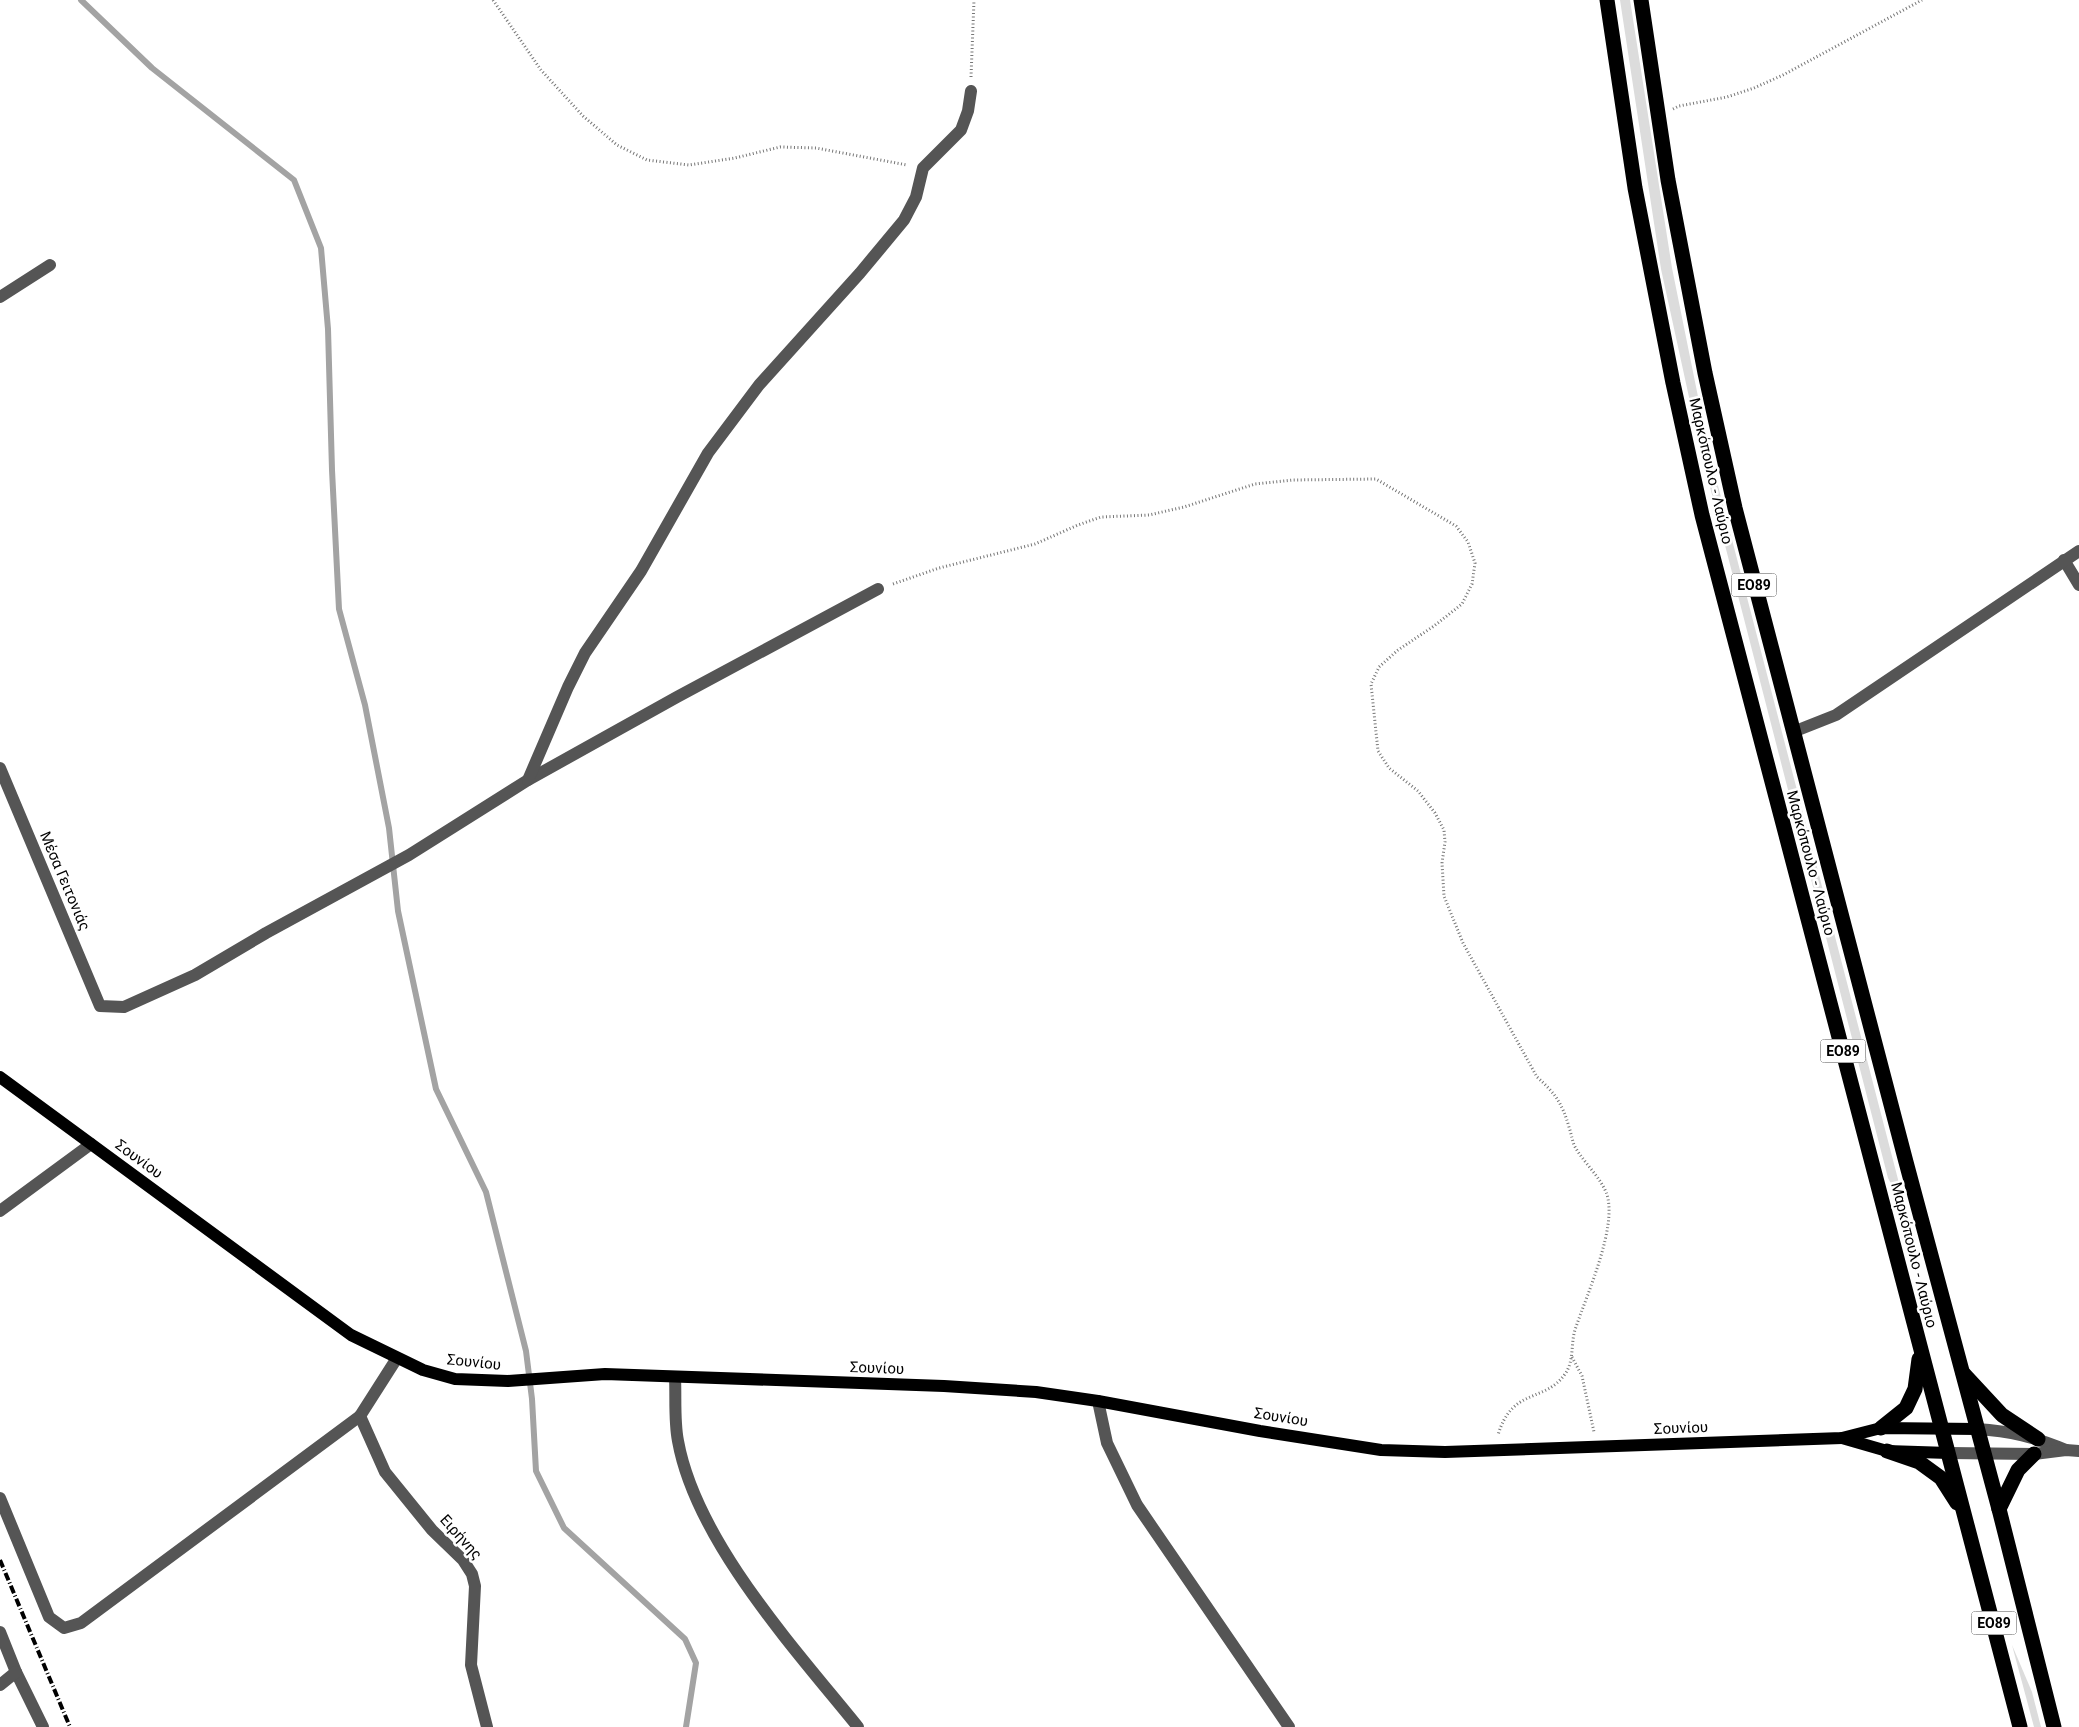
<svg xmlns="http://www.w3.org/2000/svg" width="2079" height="1727" font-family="Roboto,sans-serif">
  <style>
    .green { fill: #dcdcdc }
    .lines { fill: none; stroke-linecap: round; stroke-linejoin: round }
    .stream { stroke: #a3a3a3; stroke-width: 6 }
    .path { stroke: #777; stroke-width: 3; stroke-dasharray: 1 2.5; stroke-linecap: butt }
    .minor { stroke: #555; stroke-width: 12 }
    .major { stroke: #000; stroke-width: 12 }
    .highway { stroke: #000; stroke-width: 15 }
    .rail { stroke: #000; stroke-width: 4; stroke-dasharray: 8 2.5 1 2.5; stroke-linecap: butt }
    .labels { text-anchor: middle; stroke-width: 5; stroke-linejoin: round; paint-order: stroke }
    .shield { fill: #fff; stroke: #4c4c4c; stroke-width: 1 }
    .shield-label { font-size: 14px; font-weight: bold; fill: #000 }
    .street-label { font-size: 15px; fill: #000; stroke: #fff }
  </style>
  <rect width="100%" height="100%" fill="#fff"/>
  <g class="green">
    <polygon points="1620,0 1630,0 1672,268 1709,451 1907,1214 1888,1178 1701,452 1661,269"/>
    <polygon points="2012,1645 2032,1692 2041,1727 2034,1727"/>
  </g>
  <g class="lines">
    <polyline class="stream" points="81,0 152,68 294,180 321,248 328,329 332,470 339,609 365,705 389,828 398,911 436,1089 486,1192 526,1351 532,1399 536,1471 564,1528 685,1639 696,1663 686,1727"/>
    <g class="path">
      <polyline points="493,0 541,70 583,116 617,145 647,160 689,165 735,158 780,147 816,148 907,165"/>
      <polyline points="971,77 974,0"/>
      <polyline points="1673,109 1679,106 1727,97 1754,88 1783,75 1922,0"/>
      <path d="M893 584 939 568 1035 544 1078 525 1101 517 1149 515 1184 507 1255 484 1293 480 1376 479 1456 526 1468 542 1475 563 1472 584 1462 604 1434 626 1398 650 1379 667 1371 684 1378 751 1389 768 1418 791 1435 813 1444 830 1445 842 1442 863 1444 896 1463 943 1537 1077C1555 1093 1562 1103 1569 1127 1571 1133 1572 1139 1574 1145 1583 1162 1598 1174 1606 1192 1619 1224 1587 1294 1576 1327 1570 1342 1575 1360 1565 1374 1545 1403 1512 1387 1498 1435"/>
      <polyline points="1572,1357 1582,1376 1594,1432"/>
    </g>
    <g class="minor">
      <polyline points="0,297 50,265"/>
      <polyline points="2064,560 2079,585"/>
      <polyline points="1793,732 1836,715 2079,551"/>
      <polyline points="0,768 100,1006 124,1007 195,975 266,933 409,855 528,780 677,697 878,589"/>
      <polyline points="528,780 568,687 585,653 641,571 708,453 759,385 860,273 904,220 916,197 923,168 961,130 968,111 971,91"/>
      <polyline points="0,1211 91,1144"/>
      <path d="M675 1377C676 1398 674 1421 678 1441 696 1541 795 1649 858 1727"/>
      <polyline points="1098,1401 1107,1443 1137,1505 1289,1727"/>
      <polyline points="360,1416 385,1472 432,1530 463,1560 472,1574 475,1586 471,1665 487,1727"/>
      <path d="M1977 1429C2010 1431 2035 1437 2066 1450"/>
      <polyline points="1949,1453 2034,1454 2066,1450 2079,1451"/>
      <polyline points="0,1498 49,1617 64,1628 81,1623 360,1416 397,1358"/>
      <polyline points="0,1632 16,1672 43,1727"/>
      <polyline points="0,1685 16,1672"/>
    </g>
    <g class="major">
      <polyline points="0,1077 351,1335 423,1370 455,1379 508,1381 605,1374 944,1386 1036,1392 1098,1401 1260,1431 1381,1450 1445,1452 1842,1438 1881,1428 1977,1429"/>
      <polyline points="1842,1438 1887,1451 1949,1453"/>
    </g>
    <g class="highway">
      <polyline points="1607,0 1635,188 1673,383 1702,515 2020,1727"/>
      <polyline points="1641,0 1668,180 1705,373 1735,508 1906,1162 1999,1509 2054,1727"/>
      <polyline points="1963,1373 2002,1415 2038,1439"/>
      <polyline points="1881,1428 1906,1408 1915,1389 1919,1359"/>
      <polyline points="1887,1451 1919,1462 1941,1478 1957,1503"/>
      <polyline points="1999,1509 2018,1470 2034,1454"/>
    </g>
    <polyline class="rail" points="0,1560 70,1727"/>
  </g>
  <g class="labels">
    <g class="shield">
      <rect x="1731.5" y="573.5" width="45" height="23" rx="4"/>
      <rect x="1820.5" y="1039.5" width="45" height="23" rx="4"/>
      <rect x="1971.5" y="1611.5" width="45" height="23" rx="4"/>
    </g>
    <g class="shield-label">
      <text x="1754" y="590">ΕΟ89</text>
      <text x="1843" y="1056">ΕΟ89</text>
      <text x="1994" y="1628">ΕΟ89</text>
    </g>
    <g class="street-label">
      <text transform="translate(1711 471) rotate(77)" y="5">Μαρκόπουλο - Λαύριο</text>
      <text transform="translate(1811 863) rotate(75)" y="5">Μαρκόπουλο - Λαύριο</text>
      <text transform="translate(65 881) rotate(67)" y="5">Μέσα Γειτονιάς</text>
      <text transform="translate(139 1159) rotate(36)" y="5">Σουνίου</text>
      <text transform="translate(1914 1255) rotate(76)" y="5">Μαρκόπουλο - Λαύριο</text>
      <text transform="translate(474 1362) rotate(6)" y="5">Σουνίου</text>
      <text transform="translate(877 1368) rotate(2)" y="5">Σουνίου</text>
      <text transform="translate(1281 1417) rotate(9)" y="5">Σουνίου</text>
      <text transform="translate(1681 1428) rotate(-2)" y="5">Σουνίου</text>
      <text transform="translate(461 1537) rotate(48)" y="5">Ειρήνης</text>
    </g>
  </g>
</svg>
